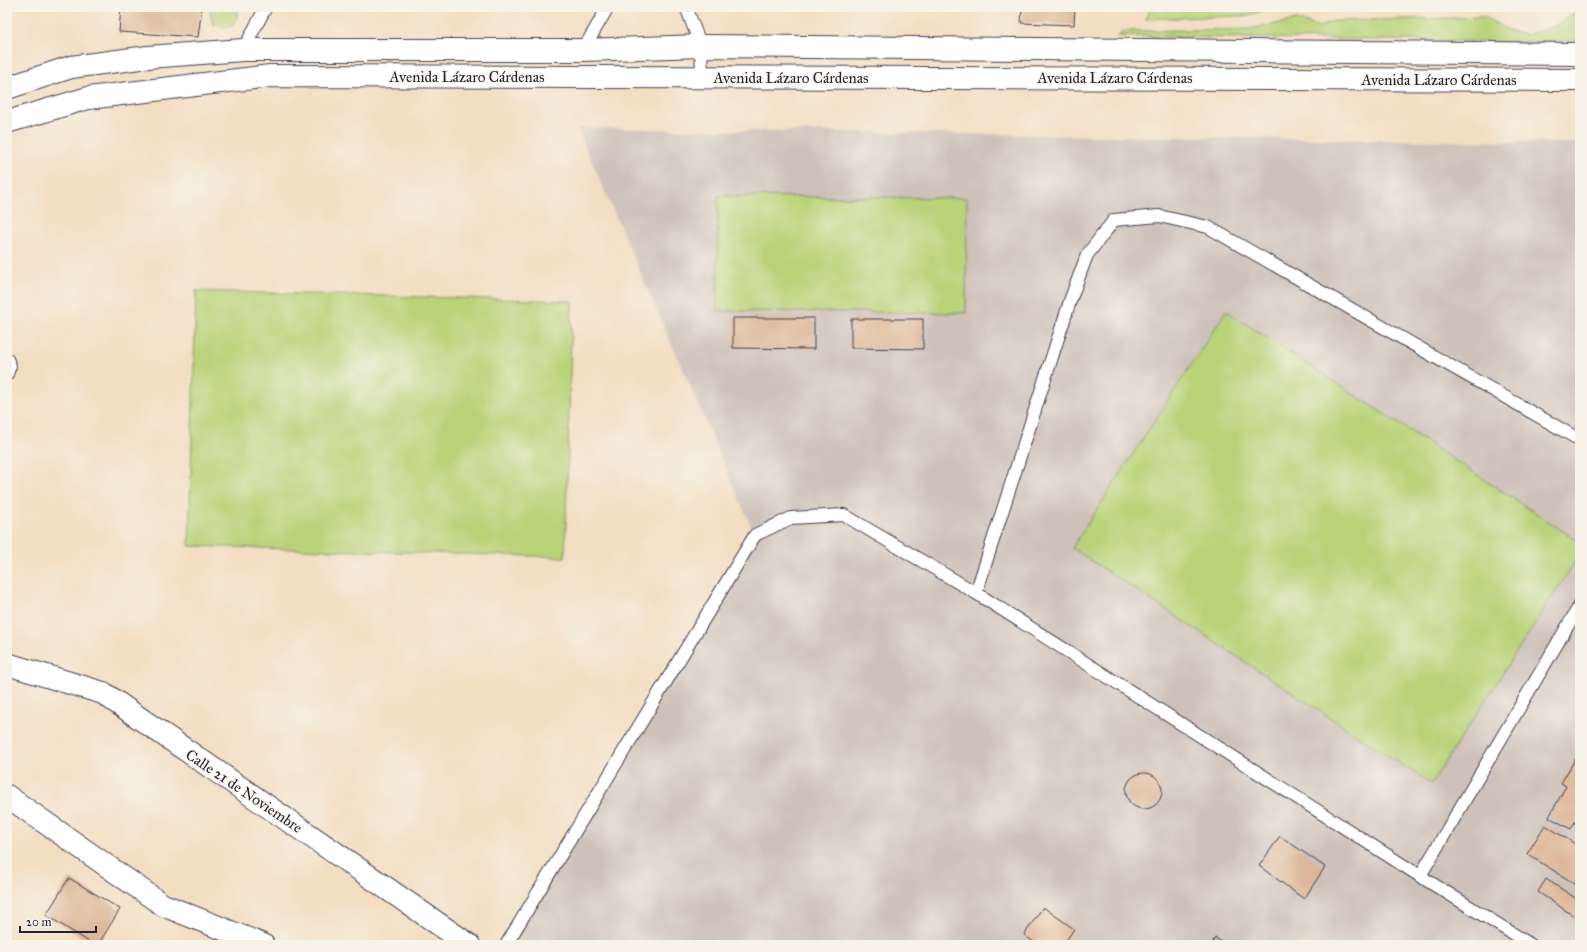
<svg xmlns="http://www.w3.org/2000/svg" width="1587" height="952" font-family="'IM FELL Great Primer',serif">
  <style>
    .industrial { fill: #cec1ba }
    .green { fill: #b9d379; stroke: #6e7a5a }
    .building { fill: #ddb797 }
    .lines { fill: none; stroke-linecap: round; stroke-linejoin: round }
    .service-casing { stroke: #413e4f; stroke-width: 14 }
    .minor-casing { stroke: #413e4f; stroke-width: 24 }
    .service { stroke: #fff; stroke-width: 12 }
    .minor { stroke: #fff; stroke-width: 22 }
    .labels { text-anchor: middle; stroke-width: 3; stroke-linejoin: round; paint-order: stroke }
    .street-label { font-size: 15px; fill: #22223b; stroke: #f7f3e8 }
  </style>
  <rect width="100%" height="100%" fill="#f7f3e8"/>
  <filter id="ink" filterUnits="userSpaceOnUse"><feTurbulence type="fractalNoise" baseFrequency=".025" numOctaves="2"/><feDisplacementMap in="SourceGraphic" scale="8" xChannelSelector="R" yChannelSelector="G"/><feConvolveMatrix kernelMatrix="1 2 1 2 8 2 1 2 1" color-interpolation-filters="sRGB"/></filter>
  <filter id="wash" filterUnits="userSpaceOnUse"><feTurbulence type="fractalNoise" baseFrequency=".012" numOctaves="4" result="noise"/><feDisplacementMap in="SourceGraphic" scale="16" xChannelSelector="R" yChannelSelector="G"/><feGaussianBlur stdDeviation="0.9" result="paint"/><feColorMatrix in="noise" values="0 0 0 0 0 0 0 0 0 0 0 0 0 0 0 0 0 1.4 0 .05"/><feComposite in="paint" operator="in"/></filter>
  <g filter="url(#wash)">
    <rect width="100%" height="100%" fill="#f3dec2"/>
    <polygon class="industrial" points="577,128 1580,143 1580,945 506,945 755,535"/>
    <g class="green">
      <polygon points="209,7 237,7 237,19 233,26 224,28 213,24"/>
      <polygon points="1151,7 1265,7 1270,8 1247,16 1145,19"/>
      <polygon points="1580,9 1580,41 1526,42 1118,36 1125,31 1249,29 1297,20 1320,27 1334,21 1484,17 1510,31 1526,35 1555,26"/>
      <polygon points="718,196 967,198 966,313 717,311"/>
      <polygon points="196,291 572,301 565,557 189,546"/>
      <polygon points="1226,311 1580,542 1580,554 1431,784 1072,548"/>
    </g>
    <g id="blocks">
      <g class="building">
        <polygon points="121,7 202,7 198,37 119,32"/>
        <polygon points="1022,7 1075,7 1074,25 1021,23"/>
        <polygon points="733,318 814,318 814,349 733,348"/>
        <polygon points="851,319 923,319 923,349 851,348"/>
        <polygon points="1580,751 1580,813 1571,829 1549,817 1566,786 1561,783"/>
        <circle cx="1144" cy="791" r="18"/>
        <polygon points="1545,825 1580,847 1580,887 1527,854"/>
        <polygon points="1280,836 1325,867 1304,899 1259,866"/>
        <polygon points="69,878 120,909 98,945 94,945 46,915"/>
        <polygon points="1546,879 1580,901 1580,920 1538,892"/>
        <polygon points="1043,907 1074,929 1063,945 1038,945 1024,935"/>
        <polygon points="1215,938 1227,945 1211,945"/>
      </g>
    </g>
  </g>
  <g filter="url(#ink)">
    <use href="#blocks" fill-opacity="0" stroke="#413e4f" stroke-width="1"/>
    <g class="lines">
      <defs>
        <g id="service">
          <polyline points="686,7 701,46 702,77"/>
          <polyline points="243,50 266,7"/>
          <polyline points="583,50 608,7"/>
          <polyline points="7,359 10,366 7,374"/>
          <polyline points="976,593 1071,298 1087,255 1114,220 1159,216 1208,227 1580,440"/>
          <polyline points="1420,876 1580,605"/>
          <polyline points="506,945 755,535 791,518 844,515 976,593 1420,876 1531,945"/>
        </g>
        <g id="minor">
          <polyline points="7,88 71,67 148,57 243,50 583,50 701,46 1580,54"/>
          <polyline points="7,122 88,98 270,76 1580,80"/>
          <polyline points="7,664 103,693 469,945"/>
          <polyline points="7,796 163,905 263,945"/>
        </g>
      </defs>
      <use href="#service" class="service-casing"/>
      <use href="#minor" class="minor-casing"/>
      <use href="#service" class="service"/>
      <use href="#minor" class="minor"/>
    </g>
  </g>
  <g class="labels">
    <g class="street-label">
      <text x="467" y="82">Avenida Lázaro Cárdenas</text>
      <text x="791" y="83">Avenida Lázaro Cárdenas</text>
      <text x="1115" y="83">Avenida Lázaro Cárdenas</text>
      <text x="1439" y="85">Avenida Lázaro Cárdenas</text>
      <text transform="translate(244 791) rotate(34)" y="5">Calle 21 de Noviembre</text>
    </g>
  </g>
  <rect width="1587" height="952" fill="none" stroke="#f7f3e8" stroke-width="24"/>
  <path d="M20 926v6h76v-6" fill="none" stroke="#22223b" stroke-width="2"/>
  <text x="26" y="926" font-size="12" fill="#22223b" stroke="#f7f3e8" stroke-width="3" paint-order="stroke">20 m</text>
</svg>
